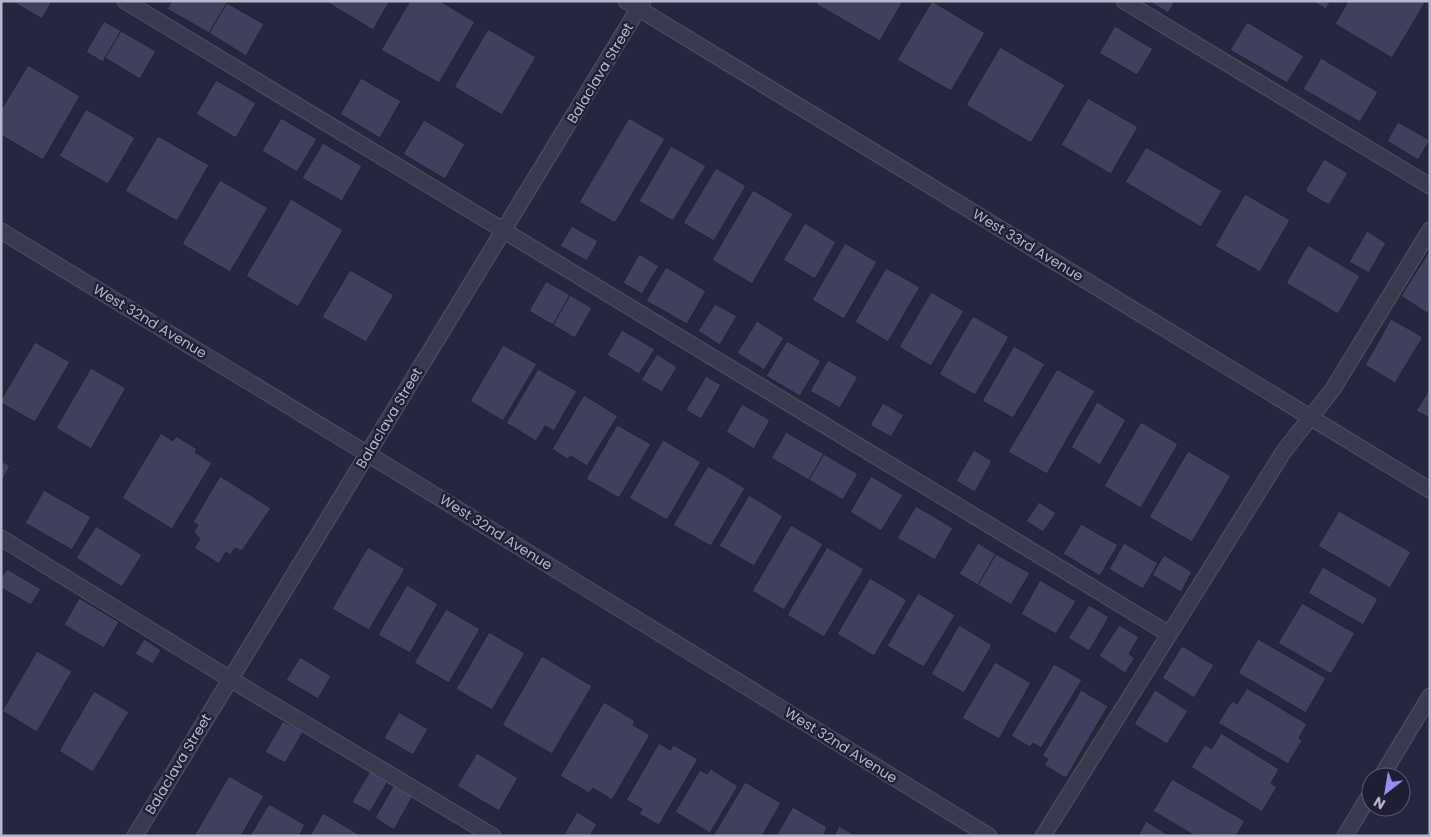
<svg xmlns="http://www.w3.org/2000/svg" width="1431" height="837" font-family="Poppins,sans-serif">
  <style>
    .building { fill: #40405d; stroke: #212036 }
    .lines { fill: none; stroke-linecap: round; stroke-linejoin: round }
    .minor-casing { stroke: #525167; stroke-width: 17 }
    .minor { stroke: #3a3a4f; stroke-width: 15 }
    .labels { text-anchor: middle; stroke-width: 4.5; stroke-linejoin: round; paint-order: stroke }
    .street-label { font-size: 14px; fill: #b7b6ca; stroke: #1f1e35 }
  </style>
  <rect width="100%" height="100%" fill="#26263f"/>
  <g class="building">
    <polygon points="12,1 52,1 42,19"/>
    <polygon points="172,1 224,1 227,3 209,33 167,9"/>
    <polygon points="325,1 390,1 373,30"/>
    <polygon points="410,1 440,1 475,22 439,83 381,50"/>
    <polygon points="818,1 903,1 880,41 816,4"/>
    <polygon points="932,1 985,33 951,91 897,60"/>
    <polygon points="1149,1 1175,1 1168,13"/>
    <polygon points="1312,1 1331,1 1326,9"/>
    <polygon points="1348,1 1426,1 1392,58 1335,24"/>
    <polygon points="227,3 264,24 246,56 209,33"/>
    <polygon points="104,21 121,31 103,62 86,52"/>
    <polygon points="1247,22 1304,56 1287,83 1230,50"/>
    <polygon points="1115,26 1153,49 1137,75 1099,53"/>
    <polygon points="488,29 536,57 502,115 454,87"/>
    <polygon points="121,31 156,51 140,79 105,58"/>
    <polygon points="1000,47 1065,85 1031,143 966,105"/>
    <polygon points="1321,58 1378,92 1360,122 1303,89"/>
    <polygon points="28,65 80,96 43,160 1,135 1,110"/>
    <polygon points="361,78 401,101 380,138 340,114"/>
    <polygon points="216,80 256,103 236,138 196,114"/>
    <polygon points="1088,98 1138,127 1111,174 1061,145"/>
    <polygon points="86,109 135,138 108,184 59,156"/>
    <polygon points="281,118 317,139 297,172 262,151"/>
    <polygon points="629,118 665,139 615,223 579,202"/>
    <polygon points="424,120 465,144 445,179 403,154"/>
    <polygon points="1398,122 1430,140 1418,160 1387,141"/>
    <polygon points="158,136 209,165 177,221 125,191"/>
    <polygon points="323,143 362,166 342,201 302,178"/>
    <polygon points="671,146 706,166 673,221 639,201"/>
    <polygon points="1146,147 1222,191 1201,227 1125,182"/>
    <polygon points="1324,159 1348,173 1329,205 1305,191"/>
    <polygon points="716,168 746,186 714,241 683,223"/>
    <polygon points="220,180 268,208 230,272 182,244"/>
    <polygon points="753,190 793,214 752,284 712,260"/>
    <polygon points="1245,194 1290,220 1260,272 1215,246"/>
    <polygon points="291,199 343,230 298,307 246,276"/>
    <polygon points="805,223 836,242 815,279 783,260"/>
    <polygon points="572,226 598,241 587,261 560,246"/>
    <polygon points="1367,231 1386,243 1369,273 1349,262"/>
    <polygon points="845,243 877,262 844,319 812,300"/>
    <polygon points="1308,245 1360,276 1338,314 1286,283"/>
    <polygon points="1430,250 1430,309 1427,313 1401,296"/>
    <polygon points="639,254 659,266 642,294 623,283"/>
    <polygon points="666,267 706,291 687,324 646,301"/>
    <polygon points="886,268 920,287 888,342 855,322"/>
    <polygon points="350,270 394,295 366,342 322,317"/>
    <polygon points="546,281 570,295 553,325 529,311"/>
    <polygon points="931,292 964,311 931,366 899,347"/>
    <polygon points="570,295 592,308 575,338 553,325"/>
    <polygon points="715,304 737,316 720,345 698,331"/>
    <polygon points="973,316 1009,337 975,395 939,374"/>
    <polygon points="1391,319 1423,337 1395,383 1365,365"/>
    <polygon points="757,321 784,338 764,370 737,353"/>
    <polygon points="622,330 655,349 639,374 607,355"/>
    <polygon points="787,341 821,361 800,396 766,376"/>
    <polygon points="35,342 70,362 35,422 1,403 1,400"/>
    <polygon points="503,345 537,364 503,421 470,401"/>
    <polygon points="1014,346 1045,364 1013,418 982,401"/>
    <polygon points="657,354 677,367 662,392 641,380"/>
    <polygon points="828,360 858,377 840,408 810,391"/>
    <polygon points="91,368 126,388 91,449 56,428"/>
    <polygon points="538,369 577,391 554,431 545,426 536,441 506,423"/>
    <polygon points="1057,369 1095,391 1047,474 1008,452"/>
    <polygon points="706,376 721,385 701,419 686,410"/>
    <polygon points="1430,388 1430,418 1416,411"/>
    <polygon points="584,395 618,416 587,466 571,456 567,459 552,449"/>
    <polygon points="1097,402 1126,420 1100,465 1071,447"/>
    <polygon points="883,403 904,415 891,437 870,425"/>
    <polygon points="742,404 770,420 754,449 726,432"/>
    <polygon points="1141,422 1178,444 1141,508 1104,486"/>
    <polygon points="617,425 651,444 619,498 586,479"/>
    <polygon points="786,432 824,454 809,480 771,458"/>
    <polygon points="161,433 173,441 176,436 197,449 195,452 212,463 172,529 122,498"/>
    <polygon points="663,440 701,462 667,520 629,498"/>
    <polygon points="974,450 992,461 975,492 956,481"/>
    <polygon points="1188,451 1231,476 1192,542 1149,517"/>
    <polygon points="824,454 858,474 843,500 809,480"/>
    <polygon points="1,461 10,466 1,482"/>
    <polygon points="708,466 745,488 711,546 673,525"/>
    <polygon points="220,476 271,508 242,551 235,548 230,555 226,552 219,564 194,548 200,539 194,532 198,525 193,522"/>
    <polygon points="871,476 903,495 881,531 850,512"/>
    <polygon points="44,490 91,517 72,550 25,523"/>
    <polygon points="749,495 783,516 754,566 719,546"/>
    <polygon points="1039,502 1056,513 1043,532 1026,521"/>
    <polygon points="916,506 953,528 935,560 897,538"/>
    <polygon points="1339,511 1411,552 1390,588 1318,546"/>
    <polygon points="1081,524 1118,545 1100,576 1063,554"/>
    <polygon points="791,525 823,544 784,610 752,591"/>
    <polygon points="96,526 142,555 122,587 76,558"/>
    <polygon points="978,543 996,554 978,585 959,574"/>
    <polygon points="1124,543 1158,563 1143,589 1109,569"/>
    <polygon points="368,547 405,569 369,630 332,609"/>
    <polygon points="827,547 864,569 824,637 787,615"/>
    <polygon points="996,554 1030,573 1011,605 978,585"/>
    <polygon points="1164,555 1192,572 1181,592 1152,575"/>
    <polygon points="1323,567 1378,599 1363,625 1308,593"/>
    <polygon points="7,569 41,589 31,605 1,588 1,578"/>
    <polygon points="870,578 907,600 874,656 837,634"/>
    <polygon points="1040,580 1076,601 1056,634 1021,614"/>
    <polygon points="407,585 438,604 410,653 378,635"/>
    <polygon points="918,593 955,615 924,667 887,646"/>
    <polygon points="79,598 119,622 104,648 64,625"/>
    <polygon points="1302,603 1355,633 1331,674 1278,643"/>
    <polygon points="1089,605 1109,617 1089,651 1068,638"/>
    <polygon points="446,609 480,629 449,683 414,663"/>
    <polygon points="959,625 992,645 964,693 931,674"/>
    <polygon points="1119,625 1139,637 1129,654 1135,658 1125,673 1099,656"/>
    <polygon points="489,632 525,653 492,710 456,689"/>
    <polygon points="144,639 161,650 153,664 135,654"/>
    <polygon points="1258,639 1326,678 1306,713 1238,673"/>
    <polygon points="1182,646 1214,665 1194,698 1162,678"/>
    <polygon points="37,651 72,671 37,732 2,711"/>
    <polygon points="542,656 592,686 552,754 502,725"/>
    <polygon points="300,657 331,676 318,699 286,680"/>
    <polygon points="995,662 1031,683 999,739 962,718"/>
    <polygon points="1054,664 1082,680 1041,748 1033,743 1030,747 1011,736"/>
    <polygon points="1247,688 1307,724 1299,738 1302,741 1288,764 1218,723 1232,701 1237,704"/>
    <polygon points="1081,690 1108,706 1066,778 1044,765 1048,759 1042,756"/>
    <polygon points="1155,690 1188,711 1167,744 1134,724"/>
    <polygon points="94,691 129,712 93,772 59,751"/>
    <polygon points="604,702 635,721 633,725 650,735 612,800 593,788 589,793 560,776"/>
    <polygon points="399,712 428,729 413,755 384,738"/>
    <polygon points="283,721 303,732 285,763 265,752"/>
    <polygon points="1221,733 1279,769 1271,783 1277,787 1262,812 1191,767 1205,745 1212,749"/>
    <polygon points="659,743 670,750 673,745 698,759 659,825 639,814 642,809 626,800"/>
    <polygon points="477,753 518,778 499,811 457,786"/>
    <polygon points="711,769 738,786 710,833 675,812 700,770 707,774"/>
    <polygon points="370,771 388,781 370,812 352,802"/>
    <polygon points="229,776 264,796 241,836 194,836"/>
    <polygon points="1172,779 1245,821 1236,836 1195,836 1153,811"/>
    <polygon points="745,782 781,803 762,836 713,836"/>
    <polygon points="395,783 414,794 394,830 375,818"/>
    <polygon points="269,804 305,825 299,836 250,836"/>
    <polygon points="793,807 827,827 823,836 776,836"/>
    <polygon points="577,812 597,824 590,836 563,836"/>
    <polygon points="323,813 358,834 357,836 310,836"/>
    <polygon points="1146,821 1170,836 1138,836"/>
    <polygon points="839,826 856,836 834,836"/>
  </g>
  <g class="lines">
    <defs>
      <g id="minor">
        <polyline points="125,1 1169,634"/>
        <polyline points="626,1 1430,490"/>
        <polyline points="1124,1 1430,186"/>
        <polyline points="1,231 407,478 989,836"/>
        <polyline points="1,538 230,679 493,836"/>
        <polyline points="1381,777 1430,696"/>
        <polyline points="135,836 643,1"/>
        <polyline points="1043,836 1284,451 1333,389 1430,230"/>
        <polyline points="1345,836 1371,793"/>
      </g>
    </defs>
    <use href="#minor" class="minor-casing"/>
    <use href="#minor" class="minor"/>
  </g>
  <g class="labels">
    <g class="street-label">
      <text transform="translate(600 73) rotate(-59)" y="5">Balaclava Street</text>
      <text transform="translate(1028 245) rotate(31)" y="5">West 33rd Avenue</text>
      <text transform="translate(150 321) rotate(31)" y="5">West 32nd Avenue</text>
      <text transform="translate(389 418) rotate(-59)" y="5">Balaclava Street</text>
      <text transform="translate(496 532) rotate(32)" y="5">West 32nd Avenue</text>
      <text transform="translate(841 745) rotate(32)" y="5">West 32nd Avenue</text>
      <text transform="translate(178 764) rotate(-59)" y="5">Balaclava Street</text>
    </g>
  </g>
  <rect width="1431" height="837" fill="none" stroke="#b7b6ca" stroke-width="5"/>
  <g transform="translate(1386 792) rotate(211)"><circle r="24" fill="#1f1e35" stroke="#5c5b71"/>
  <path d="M0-4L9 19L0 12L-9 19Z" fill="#948ef6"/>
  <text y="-8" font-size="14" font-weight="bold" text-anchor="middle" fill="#b7b6ca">N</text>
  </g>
</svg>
